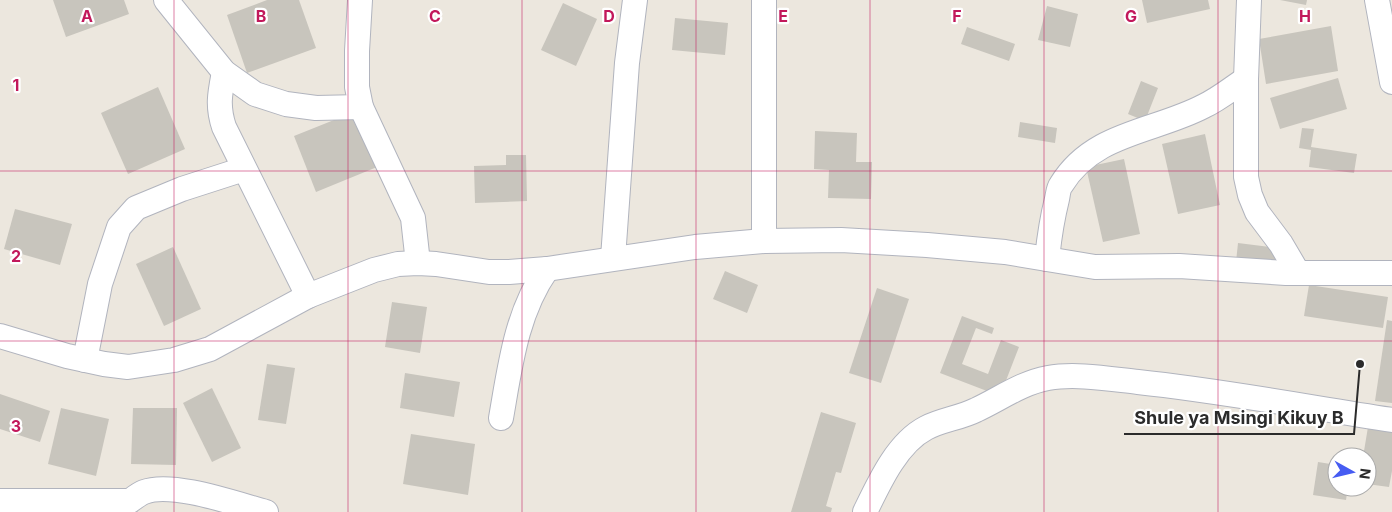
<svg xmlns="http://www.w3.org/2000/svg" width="1392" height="512" font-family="Inter,sans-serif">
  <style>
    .building { fill: #c8c5bd }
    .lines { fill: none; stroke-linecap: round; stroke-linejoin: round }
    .minor-casing { stroke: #b1b4be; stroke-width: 26 }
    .minor { stroke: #fff; stroke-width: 24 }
    .grid { fill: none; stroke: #c2185b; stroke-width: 1; stroke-opacity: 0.55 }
    .grid-label { font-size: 16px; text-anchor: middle; font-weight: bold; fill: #c2185b; stroke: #fff; stroke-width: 4.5; stroke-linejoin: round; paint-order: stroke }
    .leader { fill: none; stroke: #2b2b2b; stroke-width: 2 }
    .callout-dot { fill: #2b2b2b; stroke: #fff; stroke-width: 2 }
    .callout-label { font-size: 18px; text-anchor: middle; font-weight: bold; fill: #2b2b2b; stroke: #fff; stroke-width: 4.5; stroke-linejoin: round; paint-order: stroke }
  </style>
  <rect width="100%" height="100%" fill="#ece7de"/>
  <g class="building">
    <polygon points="53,0 124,0 129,14 66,37"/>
    <polygon points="267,0 299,0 316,48 247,73 227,15"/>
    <polygon points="1142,0 1208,0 1210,9 1147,23"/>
    <polygon points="1280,0 1307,0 1306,5"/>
    <polygon points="563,3 597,19 576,66 541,50"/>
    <polygon points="1047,6 1078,14 1070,47 1038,40"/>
    <polygon points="675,18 728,23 725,55 672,50"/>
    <polygon points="1331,26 1338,71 1266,84 1259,39"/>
    <polygon points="967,27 1015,44 1009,61 961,44"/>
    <polygon points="1338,78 1347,109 1280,129 1270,98"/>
    <polygon points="1141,81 1158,88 1145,121 1128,114"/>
    <polygon points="158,87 185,149 128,174 101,113"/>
    <polygon points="354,112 377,167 316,192 294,136"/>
    <polygon points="1020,122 1057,128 1055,143 1018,137"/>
    <polygon points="1302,128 1314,129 1311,147 1357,154 1354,173 1309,167 1311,150 1299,148"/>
    <polygon points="815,131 857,133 856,162 872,162 871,199 828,198 829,170 814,169"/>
    <polygon points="1205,134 1220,205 1178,214 1162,144"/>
    <polygon points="506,155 526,155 527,201 475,203 474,166 506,165"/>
    <polygon points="1124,159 1140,234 1103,242 1086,167"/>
    <polygon points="15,209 72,224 60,265 4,249"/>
    <polygon points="1238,243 1279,248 1277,266 1236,262"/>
    <polygon points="173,247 201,309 164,326 136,264"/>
    <polygon points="725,271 758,285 747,313 713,299"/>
    <polygon points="1309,285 1388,297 1383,328 1304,316"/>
    <polygon points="877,288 909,299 881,383 849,373"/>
    <polygon points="392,302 427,307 420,353 385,347"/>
    <polygon points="962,316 994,328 992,334 976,328 962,364 988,374 1001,340 1019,347 1000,396 940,373"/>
    <polygon points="1387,320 1392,321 1392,403 1375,401"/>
    <polygon points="267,364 295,368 286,424 258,420"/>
    <polygon points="405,373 460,382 454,417 400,408"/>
    <polygon points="212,388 241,448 212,462 183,403"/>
    <polygon points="0,394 50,411 40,442 0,429"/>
    <polygon points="61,408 109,419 96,476 48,464"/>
    <polygon points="133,408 177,408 176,465 131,464"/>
    <polygon points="821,412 856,423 841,473 836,472 826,506 832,508 831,512 791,512"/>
    <polygon points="1369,421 1392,425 1392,471 1389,487 1367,484 1367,457 1363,457"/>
    <polygon points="411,434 475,444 468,495 403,484"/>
    <polygon points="1318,462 1337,465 1337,487 1348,487 1346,500 1313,495"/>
  </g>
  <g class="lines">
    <defs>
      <g id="minor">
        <polyline points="166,0 224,72 255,94 286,104 316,108 361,107"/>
        <polyline points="360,0 357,51 357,87 361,107 413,218 418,263"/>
        <polyline points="1249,0 1246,79 1246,177 1250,195 1257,212 1281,244 1298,273"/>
        <polyline points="1377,0 1392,82"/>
        <path d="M224 72C220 93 217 106 224 127L308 296"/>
        <polyline points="764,241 764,0"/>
        <polyline points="613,258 627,63 635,0"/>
        <path d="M1047 259C1049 239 1052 219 1057 199 1058 195 1058 189 1061 185 1093 132 1155 132 1204 106 1219 99 1232 88 1246 79"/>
        <polyline points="0,336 67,356 104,364 128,367 174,360 210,349 308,296 374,270 398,264 418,263 436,264 489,272 509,272 547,269 695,247 764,241 841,240 927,245 1005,252 1095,267 1179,266 1286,273 1392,273"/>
        <polyline points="85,360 100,284 119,227 136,208 182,189 244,169"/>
        <path d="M501 418C510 367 516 313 547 269"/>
        <path d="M0 501H130C134 498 139 494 144 492 172 481 236 504 266 512"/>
        <path d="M865 512C879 483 897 443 926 428 941 420 960 418 976 410 1000 399 1021 383 1048 378 1076 373 1110 379 1138 382 1223 391 1307 407 1392 420"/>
      </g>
    </defs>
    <use href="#minor" class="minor-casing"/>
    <use href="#minor" class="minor"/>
  </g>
  <path class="grid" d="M174 0V512M348 0V512M522 0V512M696 0V512M870 0V512M1044 0V512M1218 0V512M0 171H1392M0 341H1392"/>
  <g class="grid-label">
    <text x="87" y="22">A</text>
    <text x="261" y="22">B</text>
    <text x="435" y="22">C</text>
    <text x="609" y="22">D</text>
    <text x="783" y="22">E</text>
    <text x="957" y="22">F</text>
    <text x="1131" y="22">G</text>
    <text x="1305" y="22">H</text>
    <text x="16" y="91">1</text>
    <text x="16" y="262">2</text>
    <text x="16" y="432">3</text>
  </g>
  <path class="leader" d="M1360 364L1354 434H1124"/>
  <circle class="callout-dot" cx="1360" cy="364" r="5"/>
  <g class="callout-label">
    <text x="1239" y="424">Shule ya Msingi Kikuy B</text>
  </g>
  <g transform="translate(1352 472) rotate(98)"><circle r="24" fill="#ffffff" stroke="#aaaaaa"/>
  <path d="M0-4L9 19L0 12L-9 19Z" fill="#465cf2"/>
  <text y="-8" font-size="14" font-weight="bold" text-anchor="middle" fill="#2b2b2b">N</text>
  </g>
</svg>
